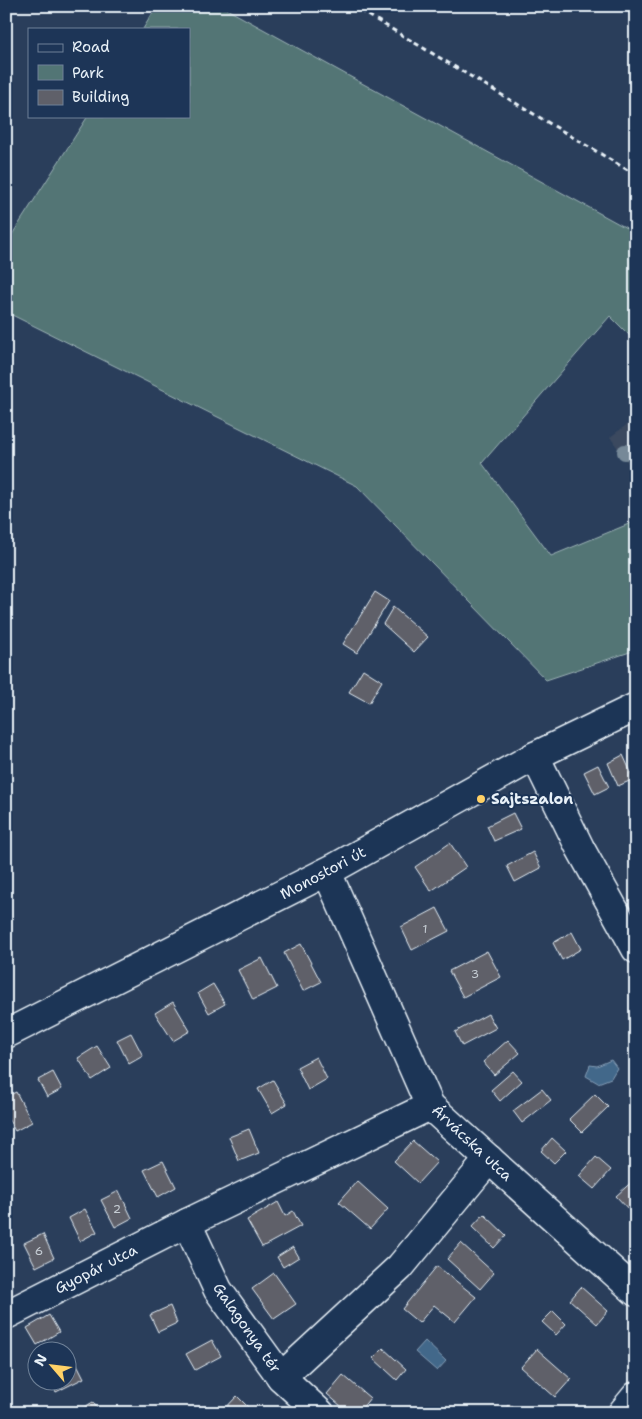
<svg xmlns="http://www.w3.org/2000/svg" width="642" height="1419" font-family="'Shantell Sans',sans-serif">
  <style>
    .built { fill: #3a485f }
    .green { fill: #527575; stroke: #9db3b6 }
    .water { fill: #43678a; stroke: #859eb6 }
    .building { fill: #5f6069; stroke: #e8f1f8 }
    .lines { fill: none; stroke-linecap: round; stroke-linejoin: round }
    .minor-casing { stroke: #e8f1f8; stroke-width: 31 }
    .path { stroke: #e8f1f8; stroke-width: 3; stroke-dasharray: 5 4; stroke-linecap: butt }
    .minor { stroke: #1d3557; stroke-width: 28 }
    .tree { fill: #768998 }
    .poi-dot { fill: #ffd166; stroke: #1d3557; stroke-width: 2 }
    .labels { text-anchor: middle; stroke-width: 4; stroke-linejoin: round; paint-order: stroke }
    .number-label { font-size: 12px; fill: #c6cdd4 }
    .poi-label { font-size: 15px; font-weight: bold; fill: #e8f1f8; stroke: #1d3557; text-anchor: start }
    .street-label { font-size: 15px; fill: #e8f1f8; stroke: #1d3557 }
  </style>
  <rect width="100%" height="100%" fill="#2a3e5b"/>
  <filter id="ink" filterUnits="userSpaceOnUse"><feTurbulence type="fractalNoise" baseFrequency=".02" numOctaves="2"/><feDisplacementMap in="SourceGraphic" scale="10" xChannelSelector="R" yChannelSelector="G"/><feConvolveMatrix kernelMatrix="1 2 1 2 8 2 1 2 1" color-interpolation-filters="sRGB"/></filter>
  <g filter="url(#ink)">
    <polygon class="built" points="636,418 636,475 610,437"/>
    <polygon class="green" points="157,6 221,6 630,230 636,235 636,342 610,316 482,463 551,556 636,521 636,650 546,680 357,486 6,312 6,244 88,116 189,116 189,29 143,29"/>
    <g class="water">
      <polygon points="611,1060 617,1068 611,1078 598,1083 586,1076 590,1065 597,1066"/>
      <polygon points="425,1341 446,1361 437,1371 415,1352"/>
    </g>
    <g class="building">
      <polygon points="375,592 389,601 357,653 343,644"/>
      <polygon points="393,607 428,637 414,652 383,624"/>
      <polygon points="363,669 382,681 369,703 349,692"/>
      <polygon points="623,755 634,779 618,786 608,763"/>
      <polygon points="598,765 609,787 595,794 584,772"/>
      <polygon points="513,813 521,829 494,841 487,826"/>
      <polygon points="450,843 466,867 431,891 415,867"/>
      <polygon points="533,852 541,868 515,882 507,866"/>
      <polygon points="437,908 449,931 412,950 401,927"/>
      <polygon points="572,932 581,949 562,960 553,943"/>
      <polygon points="301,944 321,982 303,991 284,953"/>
      <polygon points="487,951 501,977 463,997 449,971"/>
      <polygon points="262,958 277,988 253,1000 238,970"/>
      <polygon points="213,984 225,1004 209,1013 198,993"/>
      <polygon points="173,1002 190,1031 173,1041 155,1013"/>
      <polygon points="488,1014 496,1028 462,1046 455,1032"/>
      <polygon points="131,1033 143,1056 129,1064 117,1040"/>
      <polygon points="508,1040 520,1053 494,1075 483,1062"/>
      <polygon points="97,1046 111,1068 92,1080 78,1058"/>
      <polygon points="316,1057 327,1079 308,1090 297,1067"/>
      <polygon points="513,1071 522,1081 500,1101 491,1090"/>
      <polygon points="53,1072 62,1089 47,1097 38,1080"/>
      <polygon points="273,1080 287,1104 272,1113 258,1089"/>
      <polygon points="542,1089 551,1100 522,1123 513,1111"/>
      <polygon points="16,1092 32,1122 15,1131 6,1115 6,1097"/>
      <polygon points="595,1094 608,1107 582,1132 569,1119"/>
      <polygon points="249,1129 259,1153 239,1161 229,1137"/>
      <polygon points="552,1138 566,1151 554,1163 541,1151"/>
      <polygon points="413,1141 437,1162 418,1183 394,1161"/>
      <polygon points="596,1157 611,1170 594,1189 579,1176"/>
      <polygon points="163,1161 176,1187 158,1197 144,1170"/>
      <polygon points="636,1178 636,1207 631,1212 616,1196"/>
      <polygon points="357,1181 388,1209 370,1229 339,1202"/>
      <polygon points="119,1191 132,1218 115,1227 101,1200"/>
      <polygon points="278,1202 285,1216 293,1211 301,1226 262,1247 247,1220"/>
      <polygon points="85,1209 97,1232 80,1241 69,1218"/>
      <polygon points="484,1214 506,1235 494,1248 472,1227"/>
      <polygon points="43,1234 54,1258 36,1267 24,1243"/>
      <polygon points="461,1243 494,1273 480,1289 447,1259"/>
      <polygon points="293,1247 299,1257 283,1267 277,1257"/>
      <polygon points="437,1266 476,1297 455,1322 434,1305 419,1323 402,1309"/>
      <polygon points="274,1273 296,1304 274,1319 252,1289"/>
      <polygon points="581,1287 608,1311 597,1324 570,1300"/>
      <polygon points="170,1306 177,1323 158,1332 150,1315"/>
      <polygon points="553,1311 566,1324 556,1335 542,1322"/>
      <polygon points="49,1315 59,1332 37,1345 27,1328"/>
      <polygon points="212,1340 221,1356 195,1370 186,1354"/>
      <polygon points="383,1348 406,1369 397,1380 373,1358"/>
      <polygon points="537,1349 571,1379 555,1397 521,1367"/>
      <polygon points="74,1358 84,1378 56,1392 51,1382 68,1382 68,1362"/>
      <polygon points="343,1375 370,1398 358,1413 349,1413 327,1394"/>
      <polygon points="237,1396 250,1409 246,1413 221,1413"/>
      <polygon points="93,1402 100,1413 74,1413"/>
      <polygon points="509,1404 520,1413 502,1413"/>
    </g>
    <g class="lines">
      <defs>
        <g id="minor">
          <polyline points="535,756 580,848 636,949"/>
          <polyline points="327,872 430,1106 636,1292"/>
          <polyline points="6,1034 336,867 535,756 636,707"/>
          <polyline points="187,1223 218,1290 281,1377 320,1413"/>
          <polyline points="6,1315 187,1223 430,1106"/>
          <polyline points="281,1377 400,1267 489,1159"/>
          <polyline points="622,1413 636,1396"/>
        </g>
      </defs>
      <use href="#minor" class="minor-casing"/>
      <polyline class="path" points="353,6 636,175"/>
      <use href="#minor" class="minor"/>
    </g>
    <circle class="tree" cx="625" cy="452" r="8"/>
  </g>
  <circle class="poi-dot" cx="481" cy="799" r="5"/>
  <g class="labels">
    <g class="number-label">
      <text x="425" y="933">1</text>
      <text x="475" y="978">3</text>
      <text x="117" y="1213">2</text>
      <text x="39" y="1255">6</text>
    </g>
    <g class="poi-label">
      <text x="491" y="804">Sajtszalon</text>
    </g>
    <g class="street-label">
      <text transform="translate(323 873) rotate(-28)" y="5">Monostori út</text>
      <text transform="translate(472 1143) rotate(43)" y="5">Árvácska utca</text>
      <text transform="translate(96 1269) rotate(-27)" y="5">Gyopár utca</text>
      <text transform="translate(247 1328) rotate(55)" y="5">Galagonya tér</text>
    </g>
  </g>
  <rect width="642" height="1419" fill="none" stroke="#1d3557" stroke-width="25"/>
  <rect x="12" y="12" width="617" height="1394" fill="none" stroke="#e8f1f8" stroke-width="2" filter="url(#ink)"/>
  <rect x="28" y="28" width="162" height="90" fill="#1d3557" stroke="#6e8097"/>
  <rect x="38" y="44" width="25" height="8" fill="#1d3557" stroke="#6e8097"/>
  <text x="72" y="52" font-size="15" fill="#e8f1f8">Road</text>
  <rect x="38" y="65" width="25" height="15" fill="#527575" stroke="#6e8097"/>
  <text x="72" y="78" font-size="15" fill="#e8f1f8">Park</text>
  <rect x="38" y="90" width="25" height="15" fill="#5f6069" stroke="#6e8097"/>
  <text x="72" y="102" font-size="15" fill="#e8f1f8">Building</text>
  <g transform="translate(52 1366) rotate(298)"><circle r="24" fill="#1d3557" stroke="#6e8097"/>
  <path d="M0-4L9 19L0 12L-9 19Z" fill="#ffd166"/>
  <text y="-8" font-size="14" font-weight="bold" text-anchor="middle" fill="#e8f1f8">N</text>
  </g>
</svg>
